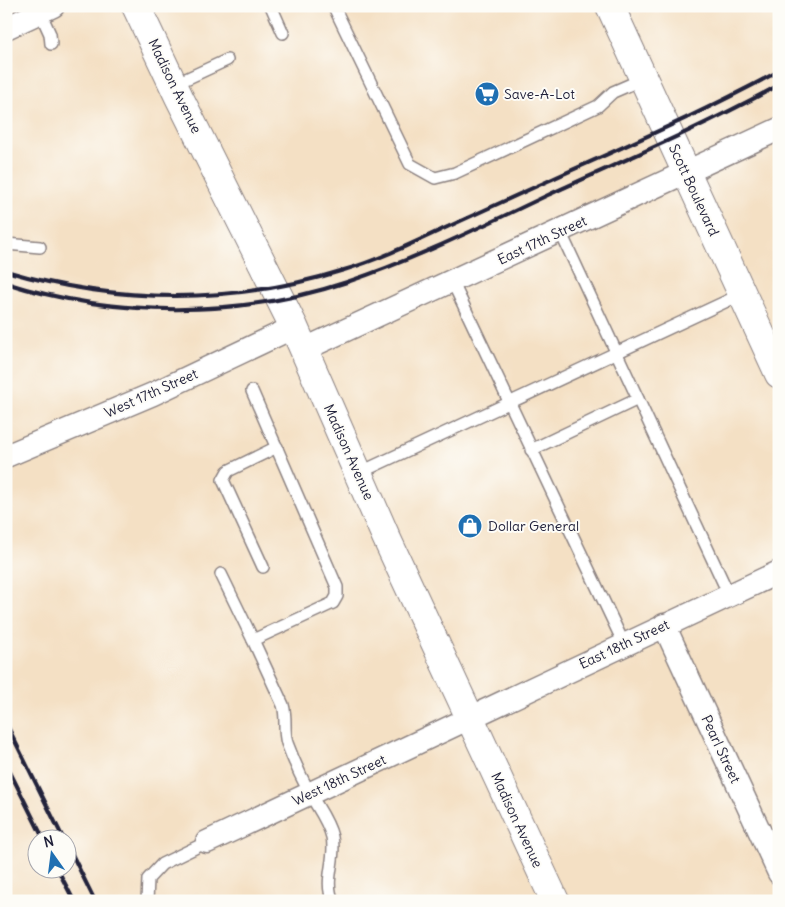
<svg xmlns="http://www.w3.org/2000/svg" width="785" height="907" font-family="Delius,sans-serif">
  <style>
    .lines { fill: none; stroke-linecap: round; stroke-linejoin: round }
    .service-casing { stroke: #8b8180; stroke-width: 14 }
    .minor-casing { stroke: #8b8180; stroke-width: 25 }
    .secondary-casing { stroke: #8b8180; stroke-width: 30 }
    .primary-casing { stroke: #8b8180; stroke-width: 30 }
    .service { stroke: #fff; stroke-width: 11 }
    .minor { stroke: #fff; stroke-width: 22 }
    .secondary { stroke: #fff; stroke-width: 28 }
    .primary { stroke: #fff; stroke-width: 28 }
    .rail { stroke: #22223b; stroke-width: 4 }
    .labels { text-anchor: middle; stroke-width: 4; stroke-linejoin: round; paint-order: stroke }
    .street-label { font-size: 14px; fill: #22223b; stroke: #fdfcf7 }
    .poi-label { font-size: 14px; fill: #22223b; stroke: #fdfcf7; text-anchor: start }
  </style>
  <rect width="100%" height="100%" fill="#fdfcf7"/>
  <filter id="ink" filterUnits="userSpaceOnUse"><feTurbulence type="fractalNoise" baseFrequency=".02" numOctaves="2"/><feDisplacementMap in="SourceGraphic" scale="10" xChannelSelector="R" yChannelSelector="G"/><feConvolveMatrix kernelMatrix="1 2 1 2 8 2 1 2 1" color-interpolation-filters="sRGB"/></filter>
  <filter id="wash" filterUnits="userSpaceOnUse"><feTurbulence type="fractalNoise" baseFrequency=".0096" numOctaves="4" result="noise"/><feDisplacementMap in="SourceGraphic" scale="20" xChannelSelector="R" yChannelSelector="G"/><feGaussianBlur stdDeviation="1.12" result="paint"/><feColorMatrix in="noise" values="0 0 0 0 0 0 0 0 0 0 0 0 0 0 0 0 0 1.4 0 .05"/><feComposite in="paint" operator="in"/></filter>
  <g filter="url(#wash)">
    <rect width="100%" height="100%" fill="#f4e0c4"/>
  </g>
  <g filter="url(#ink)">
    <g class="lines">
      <defs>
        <g id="service">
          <polyline points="271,6 283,33"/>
          <polyline points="335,9 410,164 435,178 455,173 598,106 613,92 643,79"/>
          <polyline points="40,12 50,34 51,44"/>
          <polyline points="173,85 227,60"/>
          <polyline points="560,231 729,595"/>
          <polyline points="6,244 40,247"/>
          <polyline points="452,281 624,644"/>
          <polyline points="531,450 638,399"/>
          <polyline points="359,473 742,294"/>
          <polyline points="263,567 223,480 228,471 277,447"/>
          <polyline points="221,574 253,640 333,603 337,596 337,587 252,391"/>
          <path d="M253 640 283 705C287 718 283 730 287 743 293 759 301 777 309 792 317 807 328 820 332 837 337 859 323 880 333 901"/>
          <polyline points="147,901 148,879 162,864 207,842"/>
        </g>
        <g id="minor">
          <polyline points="6,28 53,6"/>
          <polyline points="305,349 779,129"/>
          <polyline points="6,456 153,394 294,327"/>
          <polyline points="664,625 779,873"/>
          <polyline points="207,842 779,572"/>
        </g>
        <polyline id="secondary" points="610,6 779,374"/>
        <polyline id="primary" points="136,6 179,97 294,327 386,537 555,901"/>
      </defs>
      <use href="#service" class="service-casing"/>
      <use href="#minor" class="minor-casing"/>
      <use href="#secondary" class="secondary-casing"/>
      <use href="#primary" class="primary-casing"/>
      <use href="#service" class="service"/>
      <use href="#minor" class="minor"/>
      <use href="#secondary" class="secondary"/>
      <use href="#primary" class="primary"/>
      <g class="rail">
        <path d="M6 271C117 304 233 305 344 270 378 260 411 244 443 229 478 213 513 197 548 181 625 146 704 112 779 71"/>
        <path d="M6 283C114 318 240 318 347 282 416 259 482 226 548 195 625 160 704 126 779 85"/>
        <polyline points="6,723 64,840"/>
        <polyline points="6,764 44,840"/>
        <polyline points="68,846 95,901"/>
        <polyline points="58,870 74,901"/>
      </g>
    </g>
  </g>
  <defs>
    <symbol id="supermarket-disc" viewBox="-11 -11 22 22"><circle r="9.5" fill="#1f6fb2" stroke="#fdfcf7"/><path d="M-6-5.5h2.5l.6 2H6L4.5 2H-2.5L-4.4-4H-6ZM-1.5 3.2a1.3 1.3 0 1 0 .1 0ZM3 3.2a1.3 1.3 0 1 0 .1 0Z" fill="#fff"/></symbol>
    <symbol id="shop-disc" viewBox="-11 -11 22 22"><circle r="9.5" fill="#1f6fb2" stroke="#fdfcf7"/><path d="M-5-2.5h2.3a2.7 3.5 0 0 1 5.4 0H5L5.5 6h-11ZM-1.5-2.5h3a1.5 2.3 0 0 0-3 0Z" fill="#fff"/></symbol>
  </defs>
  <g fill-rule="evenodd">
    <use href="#supermarket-disc" x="473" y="80" width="28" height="28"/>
    <use href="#shop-disc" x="456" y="512" width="28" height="28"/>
  </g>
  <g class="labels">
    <g class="street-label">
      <text transform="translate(175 86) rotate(64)" y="5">Madison Avenue</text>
      <text transform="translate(694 190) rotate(65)" y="5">Scott Boulevard</text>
      <text transform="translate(542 240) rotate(-25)" y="5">East 17th Street</text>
      <text transform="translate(151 393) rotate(-24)" y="5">West 17th Street</text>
      <text transform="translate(349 452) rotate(66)" y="5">Madison Avenue</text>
      <text transform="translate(624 644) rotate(-25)" y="5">East 18th Street</text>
      <text transform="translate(721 749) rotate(65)" y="5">Pearl Street</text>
      <text transform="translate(339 780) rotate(-25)" y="5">West 18th Street</text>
      <text transform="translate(517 820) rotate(65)" y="5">Madison Avenue</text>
    </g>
    <g class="poi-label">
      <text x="504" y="99">Save-A-Lot</text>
      <text x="488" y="531">Dollar General</text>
    </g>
  </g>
  <rect width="785" height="907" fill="none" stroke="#fdfcf7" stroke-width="25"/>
  <g transform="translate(52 854) rotate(346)"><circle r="24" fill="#fdfcf7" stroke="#a5a5ac"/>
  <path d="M0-4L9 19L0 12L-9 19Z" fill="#1f6fb2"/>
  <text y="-8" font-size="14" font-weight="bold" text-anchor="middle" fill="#22223b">N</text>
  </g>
</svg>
